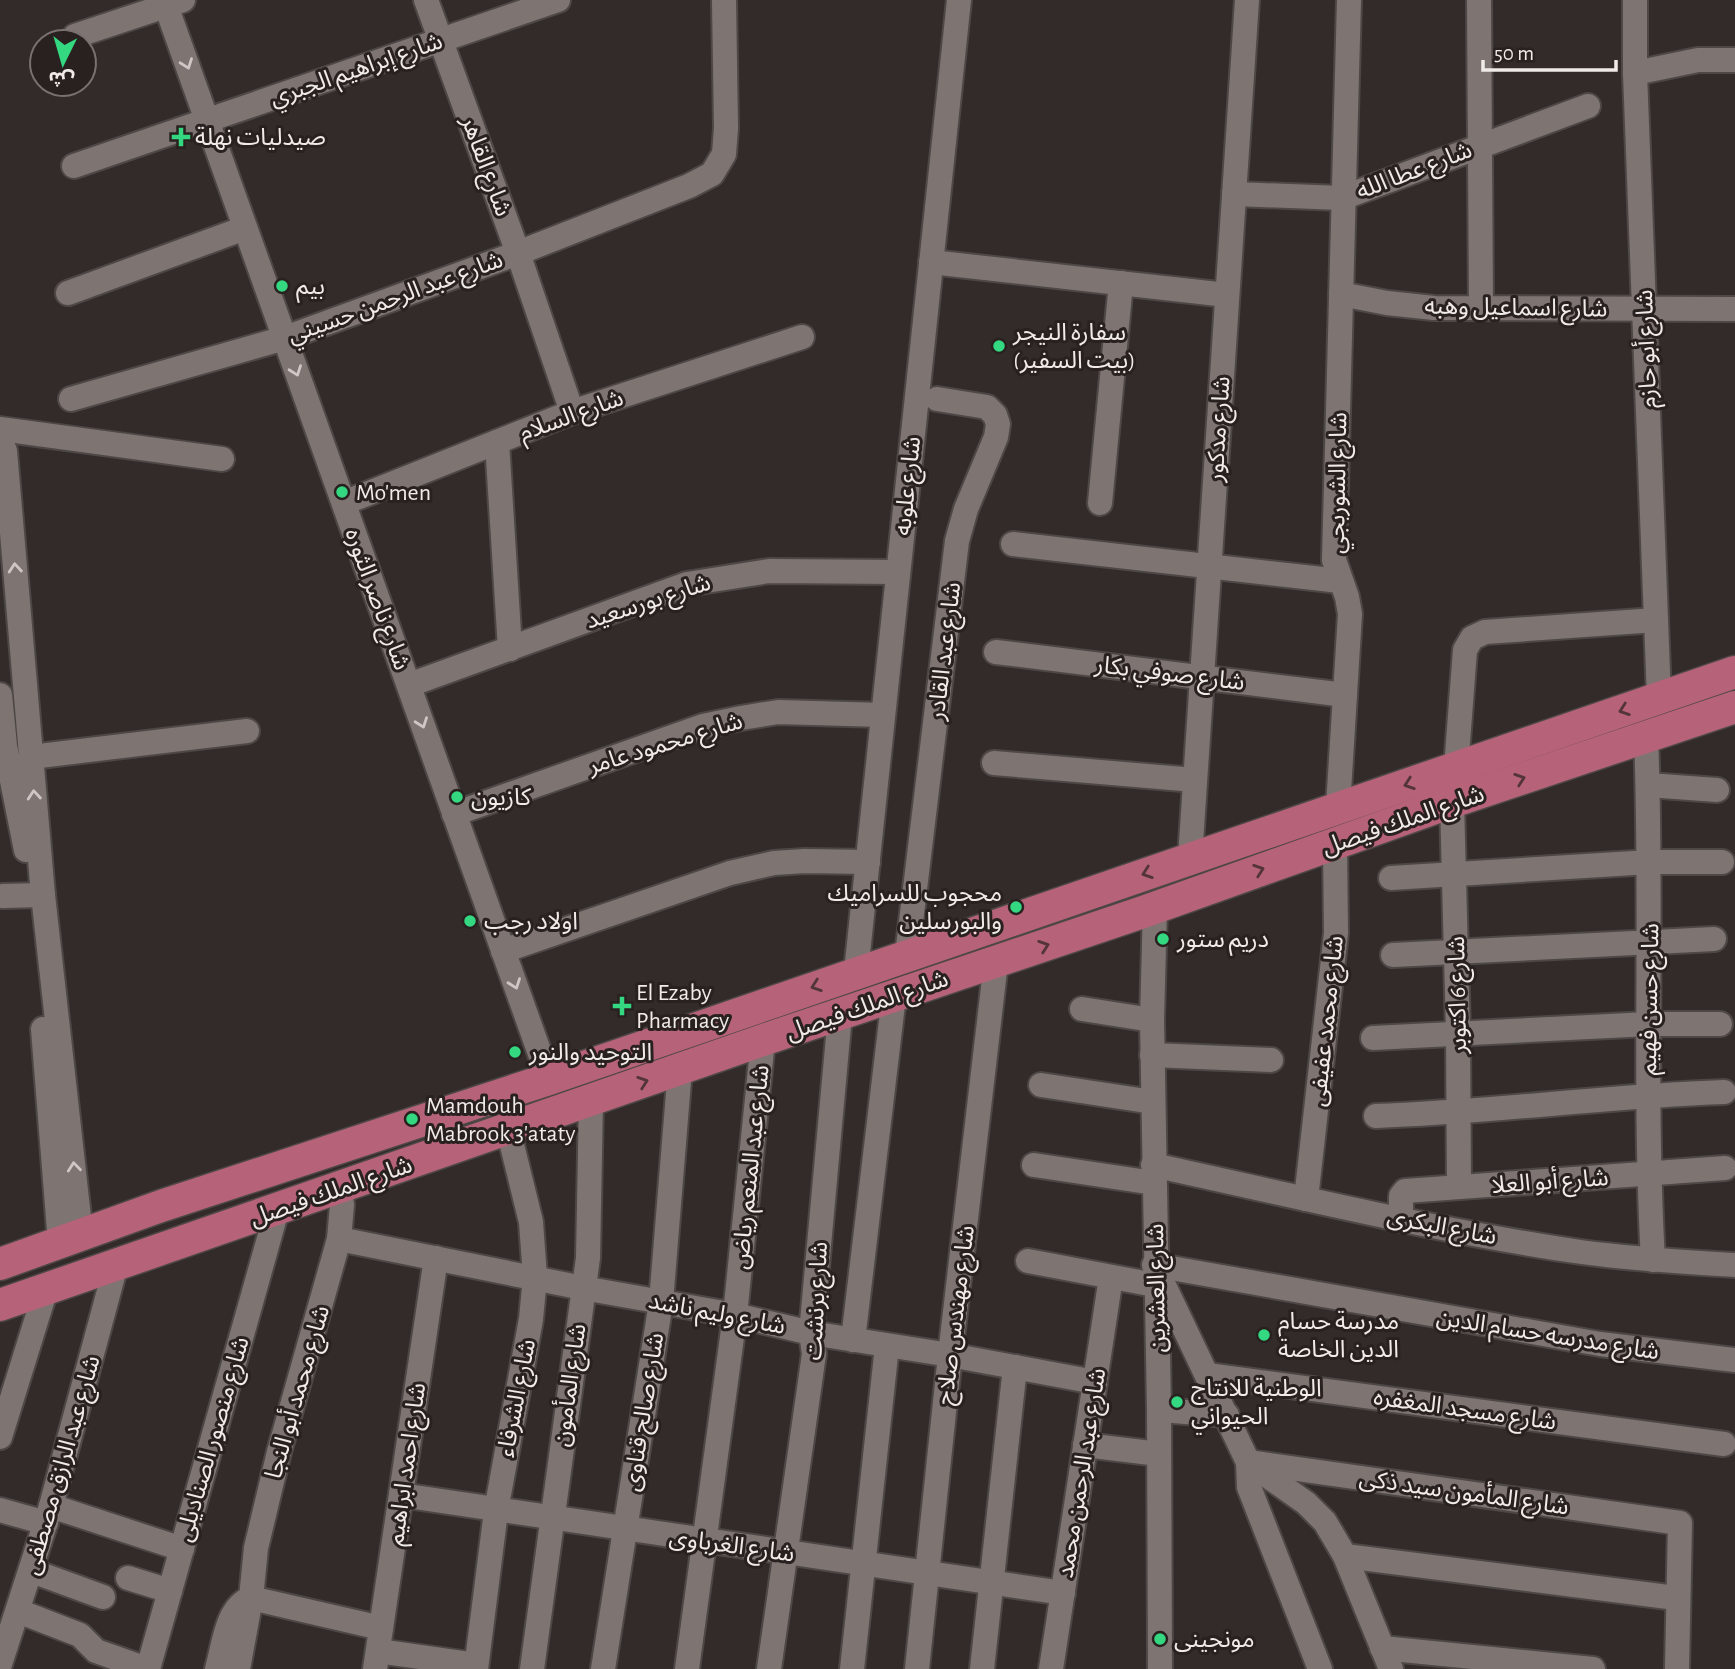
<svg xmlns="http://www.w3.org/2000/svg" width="1735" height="1669" font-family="'Alegreya Sans','Noto Sans Arabic',sans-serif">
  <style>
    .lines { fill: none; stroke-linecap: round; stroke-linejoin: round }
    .minor-casing { stroke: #4d4746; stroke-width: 28 }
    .major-casing { stroke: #4d4746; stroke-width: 35 }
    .minor { stroke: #7e7573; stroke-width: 24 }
    .major { stroke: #b66278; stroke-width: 32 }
    .oneway { stroke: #cec7c6 }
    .oneway2 { stroke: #53343a }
    .poi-dot { fill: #34d881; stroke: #28211f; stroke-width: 2.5 }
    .labels { text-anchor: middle; stroke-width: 6; stroke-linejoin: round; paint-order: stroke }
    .street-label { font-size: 24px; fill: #f0eae9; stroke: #28211f }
    .poi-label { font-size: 24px; fill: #f0eae9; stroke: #28211f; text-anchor: start }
  </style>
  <rect width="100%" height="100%" fill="#322b29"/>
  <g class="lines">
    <defs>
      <g id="minor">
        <polyline points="164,0 549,1079"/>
        <polyline points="426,0 518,253 572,412"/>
        <polyline points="1479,0 1481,308"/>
        <polyline points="1635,0 1635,73 1659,698"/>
        <polyline points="75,36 183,0"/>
        <polyline points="1635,73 1698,60 1735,60"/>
        <polyline points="74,166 558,0"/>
        <polyline points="1234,194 1342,198 1588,106"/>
        <polyline points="931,262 1227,295"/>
        <polyline points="68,293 245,228"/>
        <polyline points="1341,294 1387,303 1434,308 1735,309"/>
        <polyline points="71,399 285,338 518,253 689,186 712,174 724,154 726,128 724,0"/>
        <polyline points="0,429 222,459"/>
        <polyline points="0,439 5,451 43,895 81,1235"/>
        <polyline points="497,442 510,649"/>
        <polyline points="344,503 572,412 802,337"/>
        <polyline points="1100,503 1121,283"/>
        <polyline points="1013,544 1340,581"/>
        <polyline points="996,652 1345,695"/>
        <polyline points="409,685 687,584 769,571 898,572"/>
        <polyline points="0,695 5,746 26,850"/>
        <path d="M1646 737C1653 911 1643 1086 1653 1260"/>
        <polyline points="31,757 247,731"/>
        <polyline points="994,763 1195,780"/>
        <polyline points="1456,768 1465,650 1472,638 1485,632 1656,620"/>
        <polyline points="1648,785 1717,790"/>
        <polyline points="1452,802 1458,1033 1459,1187"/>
        <polyline points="1338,807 1350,614 1347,597 1334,560 1349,0"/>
        <polyline points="454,814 703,726 741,718 778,712 883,715"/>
        <polyline points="1190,858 1247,0"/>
        <polyline points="1391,878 1650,862 1722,862"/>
        <polyline points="3,896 43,895"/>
        <polyline points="1155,907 1152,1020 1159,1410 1160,1669"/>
        <polyline points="503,951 730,873 774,863 805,861 868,862"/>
        <polyline points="907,955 957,541 966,509 996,437 998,424 995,415 987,407 937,399"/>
        <polyline points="1393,955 1714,939"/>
        <polyline points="856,972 959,0"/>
        <polyline points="1082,1009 1152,1020"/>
        <polyline points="43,1029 60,1243"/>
        <polyline points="1373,1038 1649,1024 1720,1024"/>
        <polyline points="1152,1055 1271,1060"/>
        <polyline points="1041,1085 1153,1102"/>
        <path d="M1376 1116C1493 1112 1608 1096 1724 1092"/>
        <polyline points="1034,1165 1154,1183"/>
        <path d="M1153 1165C1295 1196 1437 1231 1581 1252 1632 1259 1684 1262 1735 1265"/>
        <polyline points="1306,1199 1336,933 1335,844"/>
        <polyline points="1401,1219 1401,1196 1405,1191 1725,1168"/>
        <polyline points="339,1239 583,1288 735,1315 811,1333 950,1355 1095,1382"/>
        <polyline points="1028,1261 1155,1285"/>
        <polyline points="1154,1265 1600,1344 1735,1360"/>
        <polyline points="1159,1275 1248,1462 1306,1503 1325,1522 1345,1556 1391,1669"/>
        <polyline points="853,1340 894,996"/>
        <polyline points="1207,1375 1724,1444"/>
        <polyline points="1159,1410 1227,1415"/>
        <polyline points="0,1437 46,1289"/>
        <polyline points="1085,1445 1159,1454"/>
        <polyline points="401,1495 1063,1593"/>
        <polyline points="51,1506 182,1549"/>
        <polyline points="0,1510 46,1523"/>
        <polyline points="1345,1556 1676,1598"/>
        <polyline points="32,1571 103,1597"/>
        <polyline points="128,1578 170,1591"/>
        <polyline points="18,1611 80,1635 96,1651 147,1669"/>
        <polyline points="1382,1648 1593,1669"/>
        <polyline points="378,1651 476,1665"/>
        <polyline points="0,1664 51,1506 116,1265"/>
        <polyline points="148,1669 277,1210"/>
        <path d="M217 1669C224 1645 226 1608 251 1598L381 1628"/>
        <polyline points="238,1669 251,1598 256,1548 279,1452 339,1239 342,1205 340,1188"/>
        <polyline points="375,1669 436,1258"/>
        <polyline points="476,1669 496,1511 531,1319 535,1277 531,1222 508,1129"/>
        <polyline points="532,1669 588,1258 591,1100"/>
        <polyline points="603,1669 661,1302 680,1069"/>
        <polyline points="687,1669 735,1315 763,1040"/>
        <polyline points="769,1669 814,1354 811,1333 840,1015"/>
        <polyline points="852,1669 887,1346"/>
        <polyline points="917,1669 950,1355 996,962"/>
        <polyline points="982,1669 1015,1367"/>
        <polyline points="1051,1669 1111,1277"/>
        <polyline points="1320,1669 1249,1487 1248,1462 1680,1523 1677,1669"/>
      </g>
      <g id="major">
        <polyline points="0,1264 161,1206 549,1079 1735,672"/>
        <polyline points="0,1305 763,1040 1143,912 1452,802 1735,707"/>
      </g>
    </defs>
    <use href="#minor" class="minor-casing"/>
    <use href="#major" class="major-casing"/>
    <use href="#minor" class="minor"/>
    <use href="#major" class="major"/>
  </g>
  <defs><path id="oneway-chevron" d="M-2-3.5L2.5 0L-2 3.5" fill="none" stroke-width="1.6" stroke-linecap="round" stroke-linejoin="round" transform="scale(1.75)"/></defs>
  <g class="oneway">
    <use href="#oneway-chevron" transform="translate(187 64) rotate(70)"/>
    <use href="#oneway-chevron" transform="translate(296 371) rotate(70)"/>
    <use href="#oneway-chevron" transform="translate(15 568) rotate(-95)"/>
    <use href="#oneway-chevron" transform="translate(422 723) rotate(70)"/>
    <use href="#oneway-chevron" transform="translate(34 795) rotate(-95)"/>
    <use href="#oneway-chevron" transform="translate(515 984) rotate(70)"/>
    <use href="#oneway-chevron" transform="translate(74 1167) rotate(-96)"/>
  </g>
  <g class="oneway2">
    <use href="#oneway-chevron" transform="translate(1624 710) rotate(161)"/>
    <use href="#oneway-chevron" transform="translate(1520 779) rotate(-19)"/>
    <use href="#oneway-chevron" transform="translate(1409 784) rotate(161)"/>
    <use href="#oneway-chevron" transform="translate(1259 870) rotate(-19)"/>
    <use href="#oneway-chevron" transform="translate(1147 873) rotate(161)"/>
    <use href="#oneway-chevron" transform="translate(1044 946) rotate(-19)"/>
    <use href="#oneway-chevron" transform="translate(816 986) rotate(161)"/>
    <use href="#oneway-chevron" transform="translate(643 1082) rotate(-19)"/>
  </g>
  <g class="poi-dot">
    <path d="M177.5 126.5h7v7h7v7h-7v7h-7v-7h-7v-7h7z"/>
    <circle cx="282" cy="286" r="7"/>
    <circle cx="999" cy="346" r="7"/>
    <circle cx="342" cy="492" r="7"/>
    <circle cx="457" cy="797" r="7"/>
    <circle cx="1016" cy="907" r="7"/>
    <circle cx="470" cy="921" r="7"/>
    <circle cx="1163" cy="939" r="7"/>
    <path d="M618.5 995.5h7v7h7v7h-7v7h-7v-7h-7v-7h7z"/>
    <circle cx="515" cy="1052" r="7"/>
    <circle cx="412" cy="1119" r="7"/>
    <circle cx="1264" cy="1335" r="7"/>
    <circle cx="1177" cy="1402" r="7"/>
    <circle cx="1160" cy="1639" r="7"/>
  </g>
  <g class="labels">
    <g class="street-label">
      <text transform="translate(356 69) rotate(-19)" y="8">شارع إبراهيم الجبري</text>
      <text transform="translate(487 166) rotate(70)" y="8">شارع القاهر</text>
      <text transform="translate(1414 170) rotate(-21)" y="8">شارع عطا الله</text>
      <text transform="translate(395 297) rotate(-20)" y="8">شارع عبد الرحمن حسيني</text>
      <text transform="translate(1516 307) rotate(1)" y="8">شارع اسماعيل وهبه</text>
      <text transform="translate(1646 349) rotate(-92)" y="8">شارع أبو حازم</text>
      <text transform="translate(571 415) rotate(-20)" y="8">شارع السلام</text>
      <text transform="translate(1218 429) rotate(-86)" y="8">شارع مدكور</text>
      <text transform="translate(1337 483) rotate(-89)" y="8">شارع الشوربجي</text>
      <text transform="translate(907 486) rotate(-84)" y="8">شارع علوبه</text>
      <text transform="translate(378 599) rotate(70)" y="8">شارع ناصر الثوره</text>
      <text transform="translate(648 601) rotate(-18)" y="8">شارع بورسعيد</text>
      <text transform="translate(944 651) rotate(-83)" y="8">شارع عبد القادر</text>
      <text transform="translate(1170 673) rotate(7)" y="8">شارع صوفي بكار</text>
      <text transform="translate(665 743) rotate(-17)" y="8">شارع محمود عامر</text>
      <text transform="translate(1403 820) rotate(-19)" y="8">شارع الملك فيصل</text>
      <text transform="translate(1457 995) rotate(-91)" y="8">شارع 6 اكتوبر</text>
      <text transform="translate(1649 999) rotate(-89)" y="8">شارع حسن فهيم</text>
      <text transform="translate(867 1005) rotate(-19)" y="8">شارع الملك فيصل</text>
      <text transform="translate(1326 1021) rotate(-84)" y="8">شارع محمد عفيفى</text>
      <text transform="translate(750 1167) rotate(-84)" y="8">شارع عبد المنعم رياض</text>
      <text transform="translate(1550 1181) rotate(-4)" y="8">شارع أبو العلا</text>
      <text transform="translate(331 1191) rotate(-19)" y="8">شارع الملك فيصل</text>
      <text transform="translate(1442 1226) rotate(11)" y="8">شارع البكرى</text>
      <text transform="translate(1156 1288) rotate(-91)" y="8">شارع العشرين</text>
      <text transform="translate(816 1301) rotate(-87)" y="8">شارع برنشت</text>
      <text transform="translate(717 1313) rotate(11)" y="8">شارع وليم ناشد</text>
      <text transform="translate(955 1315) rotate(-83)" y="8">شارع مهندس صلاح</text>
      <text transform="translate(1548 1334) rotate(9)" y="8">شارع مدرسه حسام الدين</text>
      <text transform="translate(569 1385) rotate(-82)" y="8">شارع المأمون</text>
      <text transform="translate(297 1392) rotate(-74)" y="8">شارع محمد أبو النجا</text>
      <text transform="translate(516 1398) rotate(-79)" y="8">شارع الشرفاء</text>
      <text transform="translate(1465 1409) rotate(8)" y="8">شارع مسجد المغفره</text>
      <text transform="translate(643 1412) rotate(-81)" y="8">شارع صالح قناوى</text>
      <text transform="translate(212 1439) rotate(-74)" y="8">شارع منصور الصناديلى</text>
      <text transform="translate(406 1464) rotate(-82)" y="8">شارع احمد ابراهيم</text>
      <text transform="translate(61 1465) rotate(-74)" y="8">شارع عبد الرازق مصطفى</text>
      <text transform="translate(1081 1473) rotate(-81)" y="8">شارع عبد الرحمن محمد</text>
      <text transform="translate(1464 1492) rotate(8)" y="8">شارع المأمون سيد ذكى</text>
      <text transform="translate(732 1545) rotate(8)" y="8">شارع الغرباوى</text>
    </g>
    <g class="poi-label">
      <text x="195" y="145">صيدليات نهلة</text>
      <text x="296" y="294">بيم</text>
      <text x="1013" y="340">سفارة النيجر<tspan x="1013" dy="28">(بيت السفير)</tspan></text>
      <text x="356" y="500">Mo'men</text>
      <text x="471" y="805">كازيون</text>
      <text x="1002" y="901" text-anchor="end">محجوب للسراميك<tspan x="1002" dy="28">والبورسلين</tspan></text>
      <text x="484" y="929">اولاد رجب</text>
      <text x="1177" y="947">دريم ستور</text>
      <text x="636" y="1000">El Ezaby<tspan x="636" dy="28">Pharmacy</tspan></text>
      <text x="529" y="1060">التوحيد والنور</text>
      <text x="426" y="1113">Mamdouh<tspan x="426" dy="28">Mabrook 3'ataty</tspan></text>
      <text x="1278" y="1329">مدرسة حسام<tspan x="1278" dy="28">الدين الخاصة</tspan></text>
      <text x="1191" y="1396">الوطنية للانتاج<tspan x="1191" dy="28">الحيواني</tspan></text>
      <text x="1174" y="1647">مونجينى</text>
    </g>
  </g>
  <g transform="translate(63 63) rotate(185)"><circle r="33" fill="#28211f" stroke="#787170" stroke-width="2"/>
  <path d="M0-5L12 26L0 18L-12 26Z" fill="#34d881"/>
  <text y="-10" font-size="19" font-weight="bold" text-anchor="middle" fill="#f0eae9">ش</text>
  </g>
  <path d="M1483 60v10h133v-10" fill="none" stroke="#f0eae9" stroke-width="3.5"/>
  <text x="1494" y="60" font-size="21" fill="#f0eae9" stroke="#28211f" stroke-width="5" paint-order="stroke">50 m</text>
</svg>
